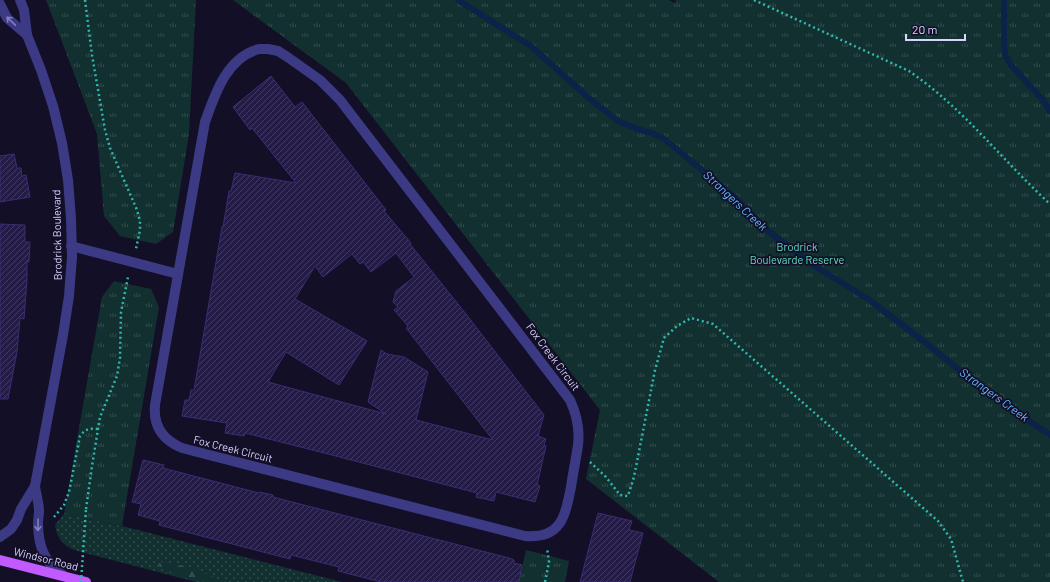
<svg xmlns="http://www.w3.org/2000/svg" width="1050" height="582" font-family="Barlow,sans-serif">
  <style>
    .grass { fill: url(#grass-dots) }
    .forest { fill: url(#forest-firs) }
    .park { fill: url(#park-tufts) }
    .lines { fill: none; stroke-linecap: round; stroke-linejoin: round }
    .stream { stroke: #0c2248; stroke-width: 6 }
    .building { fill: url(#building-hatch); stroke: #3b2d73; fill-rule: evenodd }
    .path { stroke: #2fb8b0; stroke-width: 2.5; stroke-dasharray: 2 3; stroke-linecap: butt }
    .minor { stroke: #3d3a85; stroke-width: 10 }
    .tertiary { stroke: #3d3a85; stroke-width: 10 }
    .primary { stroke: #c25bff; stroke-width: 10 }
    .path-bridge { stroke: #2fb8b0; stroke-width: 2.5; stroke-dasharray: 2 3; stroke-linecap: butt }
    .oneway { stroke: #837fbc }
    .labels { text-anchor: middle; stroke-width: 3.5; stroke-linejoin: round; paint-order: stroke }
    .street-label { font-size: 11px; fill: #d9d4ff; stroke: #130f26 }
    .park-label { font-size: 11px; fill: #5fe0c0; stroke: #130f26 }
    .water-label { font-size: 12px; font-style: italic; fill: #62b6ff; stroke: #130f26 }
  </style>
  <defs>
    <pattern id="grass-dots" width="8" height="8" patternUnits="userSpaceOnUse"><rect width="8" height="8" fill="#12302f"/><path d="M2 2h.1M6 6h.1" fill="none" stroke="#344d4e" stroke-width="1.8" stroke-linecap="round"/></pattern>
    <pattern id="forest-firs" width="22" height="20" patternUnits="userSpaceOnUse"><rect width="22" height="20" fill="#12302f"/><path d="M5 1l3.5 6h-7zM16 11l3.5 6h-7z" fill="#344d4e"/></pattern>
    <pattern id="park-tufts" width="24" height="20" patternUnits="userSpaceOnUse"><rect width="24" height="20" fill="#12302f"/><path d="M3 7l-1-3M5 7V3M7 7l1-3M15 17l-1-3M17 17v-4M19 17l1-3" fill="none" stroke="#344d4e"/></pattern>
    <pattern id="building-hatch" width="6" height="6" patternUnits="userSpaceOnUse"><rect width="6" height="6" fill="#241b47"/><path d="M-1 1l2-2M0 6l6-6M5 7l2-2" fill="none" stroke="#433b63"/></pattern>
  </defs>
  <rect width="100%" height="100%" fill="#130f26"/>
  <path class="grass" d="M64 514 122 526 342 582H196L74 550C62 544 57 538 55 525Z"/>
  <path class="forest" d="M161 562 172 563 200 571 215 578 229 582C221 582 212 582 204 582 192 580 163 574 158 564Z"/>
  <g class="park">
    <polygon points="46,0 196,0 189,134 173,232 156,244 120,236 104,216 97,134"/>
    <polygon points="233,0 669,0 675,3 676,0 1050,0 1050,582 719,582 586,479 600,410 346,83"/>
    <polygon points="114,281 151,289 159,307 122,526 64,514 102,297"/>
    <polygon points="526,550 569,561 565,582 519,582"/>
  </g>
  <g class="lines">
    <g class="stream">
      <polyline points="458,0 532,47 590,99 618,121 640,130 649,132 663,138 737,199 768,231 813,265 868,299 922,340 987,392 1050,435"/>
      <polyline points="1004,0 1004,43 1005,55 1011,65 1043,100 1050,111"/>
    </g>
  </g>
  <g class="building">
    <path d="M271 76 295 107 302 102 386 210 384 211 411 243 410 244 466 314 544 415 538 436 546 439 544 445 546 446 537 485 540 486 535 502 496 492 494 501 476 497 477 493 332 455 245 433 244 436 225 433 227 423 182 416 185 400H189L191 390H194L222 227H223L229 191H231L235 173 296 183 252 128 250 130 233 107ZM396 253 414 277 396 291 393 302 398 307 394 310 408 326 406 328 493 440 416 420 428 372 404 357 387 354 381 350 368 402 386 414 268 382 286 352 339 385 367 341 295 299 315 266 323 277 352 254 360 264 363 262 371 272Z"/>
    <polygon points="14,154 17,168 21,168 22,176 26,175 30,197 0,202 0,156"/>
    <polygon points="0,224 25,225 25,242 30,242 29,262 27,262 27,280 24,319 20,318 17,352 8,399 0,399"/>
    <polygon points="143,460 164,465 163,468 259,493 259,492 273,495 273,497 509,558 514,560 514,563 522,565 519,582 381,582 338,571 339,567 291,555 290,559 159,525 160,521 138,515 141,504 132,502"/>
    <polygon points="598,513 632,521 629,530 643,533 630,582 580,582"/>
  </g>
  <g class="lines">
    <g class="path">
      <polyline points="85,0 92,55 105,130 110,148 137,210 140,221 140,230 136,249"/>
      <path d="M754 0 909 71C963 108 1002 160 1050 204"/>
      <polyline points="590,462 606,477 620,495 628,496 634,477 655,370 664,338 677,326 691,318 713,324 938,521 951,539 963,582"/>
      <polyline points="86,509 92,466 100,417 117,376 120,358 121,312 128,277"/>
      <path d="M54 517 64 505 69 492 80 436C85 429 90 428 98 429"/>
      <polyline points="545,582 549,562 547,548"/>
    </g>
    <g class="minor">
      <path d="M259 49H268L278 51 286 56 320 80 340 100 570 400C577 415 580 428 578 445 576 459 573 473 571 487 565 517 561 539 525 536L182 448C163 440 153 426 155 405L205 122C215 94 227 57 259 49Z"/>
      <polyline points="71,246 178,274"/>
    </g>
    <g class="tertiary">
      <polyline points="0,4 7,18 27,35"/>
      <path d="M35 486C36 494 39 503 39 511 39 515 38 519 38 523 38 547 45 563 64 576"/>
      <polyline points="0,537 11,529 17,520 21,509 35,486 63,335 69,296 72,257 71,218 68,180 62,143 53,106 41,70 27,35 24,10 20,0"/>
    </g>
    <polyline class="primary" points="0,560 86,582"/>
    <polyline class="path-bridge" points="81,582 86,509"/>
  </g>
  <defs><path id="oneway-shaft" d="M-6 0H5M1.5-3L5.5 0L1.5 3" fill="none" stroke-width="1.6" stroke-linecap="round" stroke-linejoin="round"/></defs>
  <g class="oneway">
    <use href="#oneway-shaft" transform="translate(11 21) rotate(-136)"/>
    <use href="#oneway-shaft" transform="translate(38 525) rotate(91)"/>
  </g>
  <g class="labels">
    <g class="street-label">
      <text transform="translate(57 235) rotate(-91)" y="4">Brodrick Boulevard</text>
      <text transform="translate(553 357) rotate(53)" y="4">Fox Creek Circuit</text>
      <text transform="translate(233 449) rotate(14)" y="4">Fox Creek Circuit</text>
      <text transform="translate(46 559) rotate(14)" y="4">Windsor Road</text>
    </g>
    <g class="park-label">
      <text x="797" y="251">Brodrick<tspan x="797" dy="13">Boulevarde Reserve</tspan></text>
    </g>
    <g class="water-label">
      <text transform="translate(735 201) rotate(43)" y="4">Strangers Creek</text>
      <text transform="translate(994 395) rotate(36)" y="4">Strangers Creek</text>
    </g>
  </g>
  <path d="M906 34v6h59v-6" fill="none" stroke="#d9d4ff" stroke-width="2"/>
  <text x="912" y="34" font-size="12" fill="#d9d4ff" stroke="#130f26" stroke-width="3" paint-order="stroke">20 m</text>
</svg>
